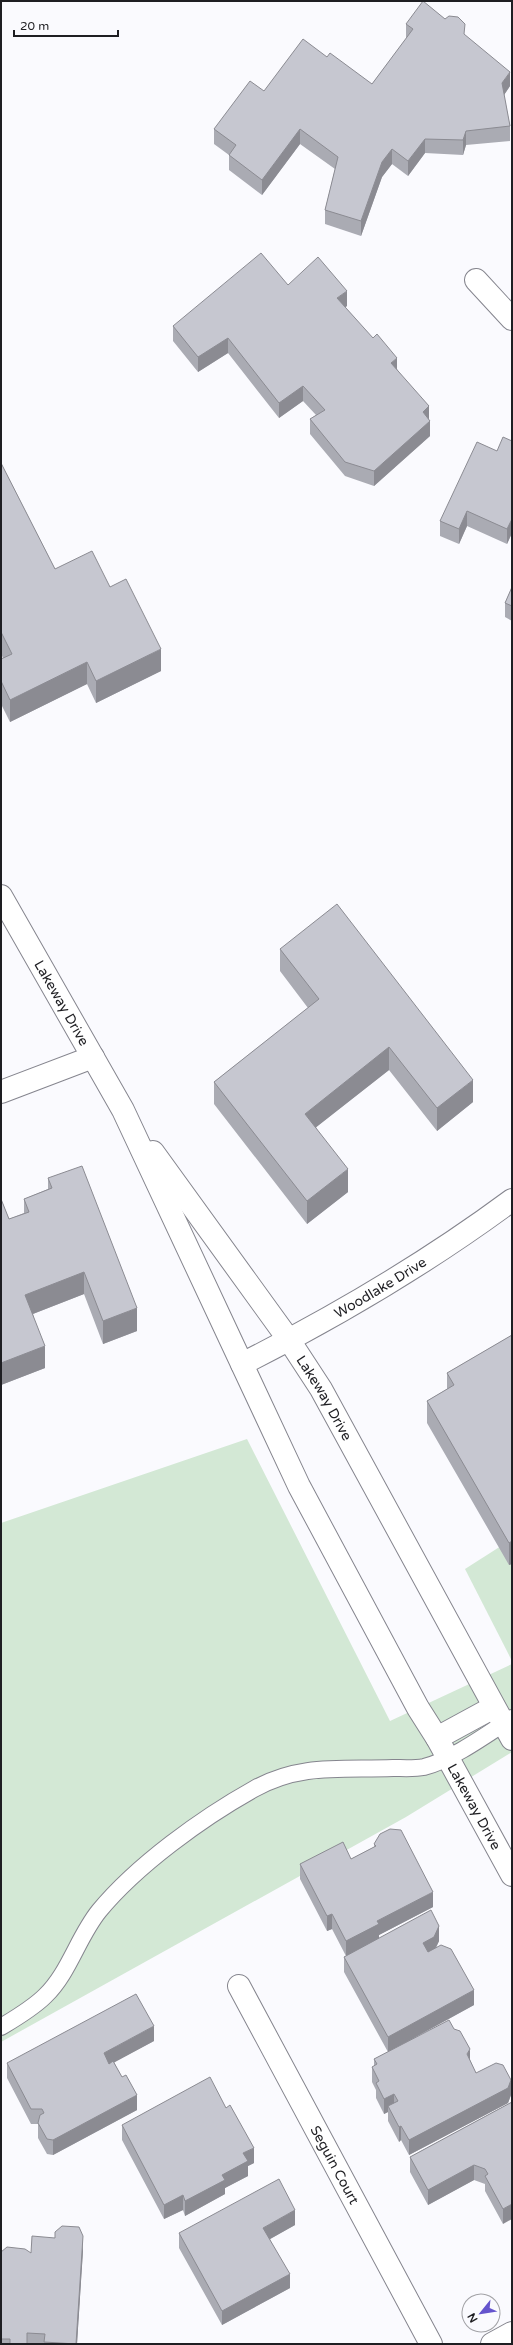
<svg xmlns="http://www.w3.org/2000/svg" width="513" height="2345" font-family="'Varela Round',sans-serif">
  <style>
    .green { fill: #d3e8d5 }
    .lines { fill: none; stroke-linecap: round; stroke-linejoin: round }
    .lane-casing { stroke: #85858e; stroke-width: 18 }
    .street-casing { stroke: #85858e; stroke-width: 24 }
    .secondary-casing { stroke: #85858e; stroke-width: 24 }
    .lane { stroke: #fff; stroke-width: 16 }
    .street { stroke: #fff; stroke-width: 22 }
    .secondary { stroke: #fff; stroke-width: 22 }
    .wall { fill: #aaabb3 }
    .shaded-wall { fill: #8b8b92 }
    .building { fill: #c6c7d0; stroke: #8b8b92 }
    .labels { text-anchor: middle; stroke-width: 3; stroke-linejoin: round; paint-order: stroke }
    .street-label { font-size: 14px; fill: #1e1e22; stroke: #fafafe }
  </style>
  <rect width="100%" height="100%" fill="#fafafe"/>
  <g class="green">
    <polygon points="247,1439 390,1721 512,1664 512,1752 406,1817 1,2042 1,1523"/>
    <polygon points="512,1539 512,1661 465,1569"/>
  </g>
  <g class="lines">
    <defs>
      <path id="lane" d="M1 2027C16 2018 33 2008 45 1996 69 1973 78 1937 99 1911 137 1865 202 1818 254 1789 300 1763 343 1770 393 1768 402 1768 414 1769 424 1767 450 1761 489 1733 512 1718"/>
      <g id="street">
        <polyline points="476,280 512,319"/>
        <path id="s1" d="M1 896 123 1110 299 1486 418 1708 437 1738 512 1875"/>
        <polyline points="1,1092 93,1057"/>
        <path id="s2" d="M153 1152 289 1340 321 1389 512 1739"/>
        <path id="s3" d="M242 1364C337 1316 427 1263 512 1200"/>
        <polyline points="437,1738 494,1707"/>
        <path id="s4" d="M239 1986 431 2344"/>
      </g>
      <polyline id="secondary" points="492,2344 512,2333"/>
    </defs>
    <use href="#lane" class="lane-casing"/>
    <use href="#street" class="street-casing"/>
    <use href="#secondary" class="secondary-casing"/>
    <use href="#lane" class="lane"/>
    <use href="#street" class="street"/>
    <use href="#secondary" class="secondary"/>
  </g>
  <g class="wall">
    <polygon points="406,24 465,35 510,86 504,95 510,126 510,141 466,145 463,155 425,153 408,176 392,164 382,177 361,236 325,224 325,210 335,169 300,144 262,195 229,170 229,155 214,144 214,129 264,91 372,84 406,39"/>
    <polygon points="288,285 347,306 345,307 397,369 429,419 430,436 374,486 345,476 310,434 310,419 316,415 303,401 279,418 228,353 198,372 173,341 173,326"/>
    <polygon points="512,441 512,533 507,544 467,526 459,544 440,536 440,521 497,451"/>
    <polygon points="1,463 55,569 110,587 161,671 96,703 87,684 10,722 1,704 1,659 3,658 1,654"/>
    <polygon points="512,587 512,621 505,617 505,603"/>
    <polygon points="280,949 473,1102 437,1131 389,1070 316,1127 348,1192 307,1224 214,1104 214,1082 308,1008 280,971"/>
    <polygon points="48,1178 137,1331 103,1344 84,1294 33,1314 45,1368 1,1385 1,1199 9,1219 24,1213 24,1199 48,1189"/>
    <polygon points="512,1335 512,1564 509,1565 427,1423 427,1401 447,1389 447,1373"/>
    <polygon points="374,1844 433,1907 379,1935 379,1938 439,1941 436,1948 474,2005 416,2037 470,2060 476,2073 511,2095 508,2103 409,2155 401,2140 399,2142 388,2121 388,2112 384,2114 376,2098 376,2090 372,2082 372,2067 374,2066 374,2059 388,2052 344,1972 344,1957 346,1956 332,1929 327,1931 300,1879 300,1864 351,1859 374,1847"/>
    <polygon points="154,2041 114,2062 137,2110 53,2155 47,2154 38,2138 38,2124 31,2124 7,2078 7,2063"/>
    <polygon points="512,2102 503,2224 485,2191 485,2184 474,2180 428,2205 410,2172 410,2157"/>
    <polygon points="122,2125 254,2163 248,2166 248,2176 225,2188 225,2194 185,2216 183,2210 164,2219 122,2140"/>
    <polygon points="295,2225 270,2239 290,2288 222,2325 179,2248 179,2233"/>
    <polygon points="83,2250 77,2344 1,2344 1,2252 31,2253"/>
  </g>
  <g class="shaded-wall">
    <polygon points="510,72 510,86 502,98 502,83"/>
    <polygon points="300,129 300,144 262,195 262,180"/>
    <polygon points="466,131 466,145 463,155 463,140"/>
    <polygon points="425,139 425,153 408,176 408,161"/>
    <polygon points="392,149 392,164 382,177 361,236 361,221 382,162"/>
    <polygon points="347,291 347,306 337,313 337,298"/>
    <polygon points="228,338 228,353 198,372 198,357"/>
    <polygon points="397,358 397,373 391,363"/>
    <polygon points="303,386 303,401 279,418 279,403"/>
    <polygon points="429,406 429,421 423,412"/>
    <polygon points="430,421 430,436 374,486 374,471"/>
    <polygon points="467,511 467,526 459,544 459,529"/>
    <polygon points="512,518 512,533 507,544 507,529"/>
    <polygon points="161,649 161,671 96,703 96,681"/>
    <polygon points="87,662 87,684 10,722 10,700"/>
    <polygon points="389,1047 389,1070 305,1136 305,1114"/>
    <polygon points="473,1080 473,1102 437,1131 437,1108"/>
    <polygon points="348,1169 348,1192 307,1224 307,1201"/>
    <polygon points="84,1272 84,1294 25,1317 25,1295"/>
    <polygon points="137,1308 137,1331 103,1344 103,1321"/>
    <polygon points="45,1346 45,1368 1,1385 1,1363"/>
    <polygon points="512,1541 512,1564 509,1565 509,1543"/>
    <polygon points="433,1892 433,1907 379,1935 379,1939 346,1956 346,1941 377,1921"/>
    <polygon points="332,1914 332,1929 327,1931 327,1916"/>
    <polygon points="439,1926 439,1941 434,1951 423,1958 423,1943"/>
    <polygon points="474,1990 474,2005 388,2052 388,2037"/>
    <polygon points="154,2026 154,2041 104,2068 104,2053"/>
    <polygon points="470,2049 470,2063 467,2054"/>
    <polygon points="511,2080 511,2095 508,2103 409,2155 409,2140"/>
    <polygon points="394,2094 394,2109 388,2106 388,2112 384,2114 384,2099"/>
    <polygon points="137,2095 137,2110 53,2155 53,2140"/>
    <polygon points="401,2126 401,2140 399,2142 399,2127"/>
    <polygon points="254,2148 254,2163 248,2166 248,2176 225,2188 225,2194 185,2216 185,2201 243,2153"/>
    <polygon points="474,2165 474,2180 428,2205 428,2190"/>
    <polygon points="183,2195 183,2210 164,2219 164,2205"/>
    <polygon points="512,2204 512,2219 503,2224 503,2209"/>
    <polygon points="295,2210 295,2225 263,2243 263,2228"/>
    <polygon points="83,2236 83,2250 77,2344 76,2344"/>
    <polygon points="290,2274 290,2288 222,2325 222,2311"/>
  </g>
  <g class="building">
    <polygon points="423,1 445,19 449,16 458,17 465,24 464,34 510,72 502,83 510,126 466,131 463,140 425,139 408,161 392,149 382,162 361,221 325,210 338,157 300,129 262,180 229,155 236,145 214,129 250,81 264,91 303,39 327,57 330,53 372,84 413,29 406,24"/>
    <polygon points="261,253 288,285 318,257 347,291 337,298 373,338 377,334 397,358 391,363 429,406 423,412 430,421 374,471 345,462 310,419 325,410 303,386 279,403 228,338 198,357 173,326"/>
    <polygon points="503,437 512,441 512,519 507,529 467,511 459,529 440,521 477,442 497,451"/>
    <polygon points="1,463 55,569 92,551 110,587 126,579 161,649 96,681 87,662 10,700 1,681 1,659 12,654 1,632"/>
    <polygon points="512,587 512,606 505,603"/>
    <polygon points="337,904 473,1080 437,1108 389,1047 305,1114 348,1169 307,1201 214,1082 319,999 280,949"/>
    <polygon points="82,1166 137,1308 103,1321 84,1272 25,1295 45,1346 1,1363 1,1199 9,1219 29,1212 24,1199 52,1188 48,1178"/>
    <polygon points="512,1335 512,1541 509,1543 427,1401 454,1385 447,1373"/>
    <polygon points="390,1829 401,1830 433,1892 377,1921 379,1924 346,1941 332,1914 327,1916 300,1864 343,1842 351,1859 376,1846 374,1844 380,1834"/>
    <polygon points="431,1910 439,1926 434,1937 423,1943 428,1952 441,1945 451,1949 474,1990 388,2037 344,1957"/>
    <polygon points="136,1994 154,2026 104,2053 109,2064 113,2061 122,2077 126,2075 137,2095 53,2140 47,2139 38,2123 40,2115 44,2113 42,2109 31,2109 7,2063"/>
    <polygon points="449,2020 454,2029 460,2031 470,2049 467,2054 476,2073 496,2063 503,2065 511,2080 508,2088 409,2140 401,2126 399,2127 388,2106 398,2101 394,2094 384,2099 376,2083 379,2081 372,2067 377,2064 374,2059"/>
    <polygon points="210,2077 226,2108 230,2105 254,2148 243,2153 248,2161 222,2175 225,2180 185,2201 183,2195 164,2205 122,2125"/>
    <polygon points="512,2102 512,2204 503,2209 485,2176 488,2174 485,2169 474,2165 428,2190 410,2157"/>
    <polygon points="279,2179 295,2210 263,2228 290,2274 222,2311 179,2233"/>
    <polygon points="62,2226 79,2227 83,2236 76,2344 44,2342 45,2334 27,2333 27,2344 10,2344 10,2339 1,2339 1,2252 7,2247 25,2249 31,2253 32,2236 55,2238 55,2232"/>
  </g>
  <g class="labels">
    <g class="street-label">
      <text dy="5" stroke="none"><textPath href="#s1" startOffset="123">Lakeway Drive</textPath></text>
      <text dy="5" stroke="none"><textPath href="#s3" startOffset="158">Woodlake Drive</textPath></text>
      <text dy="5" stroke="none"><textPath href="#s2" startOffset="300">Lakeway Drive</textPath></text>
      <text dy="5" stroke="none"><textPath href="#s1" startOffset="1027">Lakeway Drive</textPath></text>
      <text dy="5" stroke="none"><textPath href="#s4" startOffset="203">Seguin Court</textPath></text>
    </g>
  </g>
  <rect width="513" height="2345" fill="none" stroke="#1e1e22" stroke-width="4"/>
  <g transform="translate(481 2313) rotate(240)"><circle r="19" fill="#fafafe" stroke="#a2a2a6"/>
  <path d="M0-3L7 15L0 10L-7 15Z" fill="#6554cd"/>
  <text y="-6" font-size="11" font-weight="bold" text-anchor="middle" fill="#1e1e22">N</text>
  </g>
  <path d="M14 30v6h104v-6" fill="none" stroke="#1e1e22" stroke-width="2"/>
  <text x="20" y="30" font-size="12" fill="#1e1e22" stroke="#fafafe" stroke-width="3" paint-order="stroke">20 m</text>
</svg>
